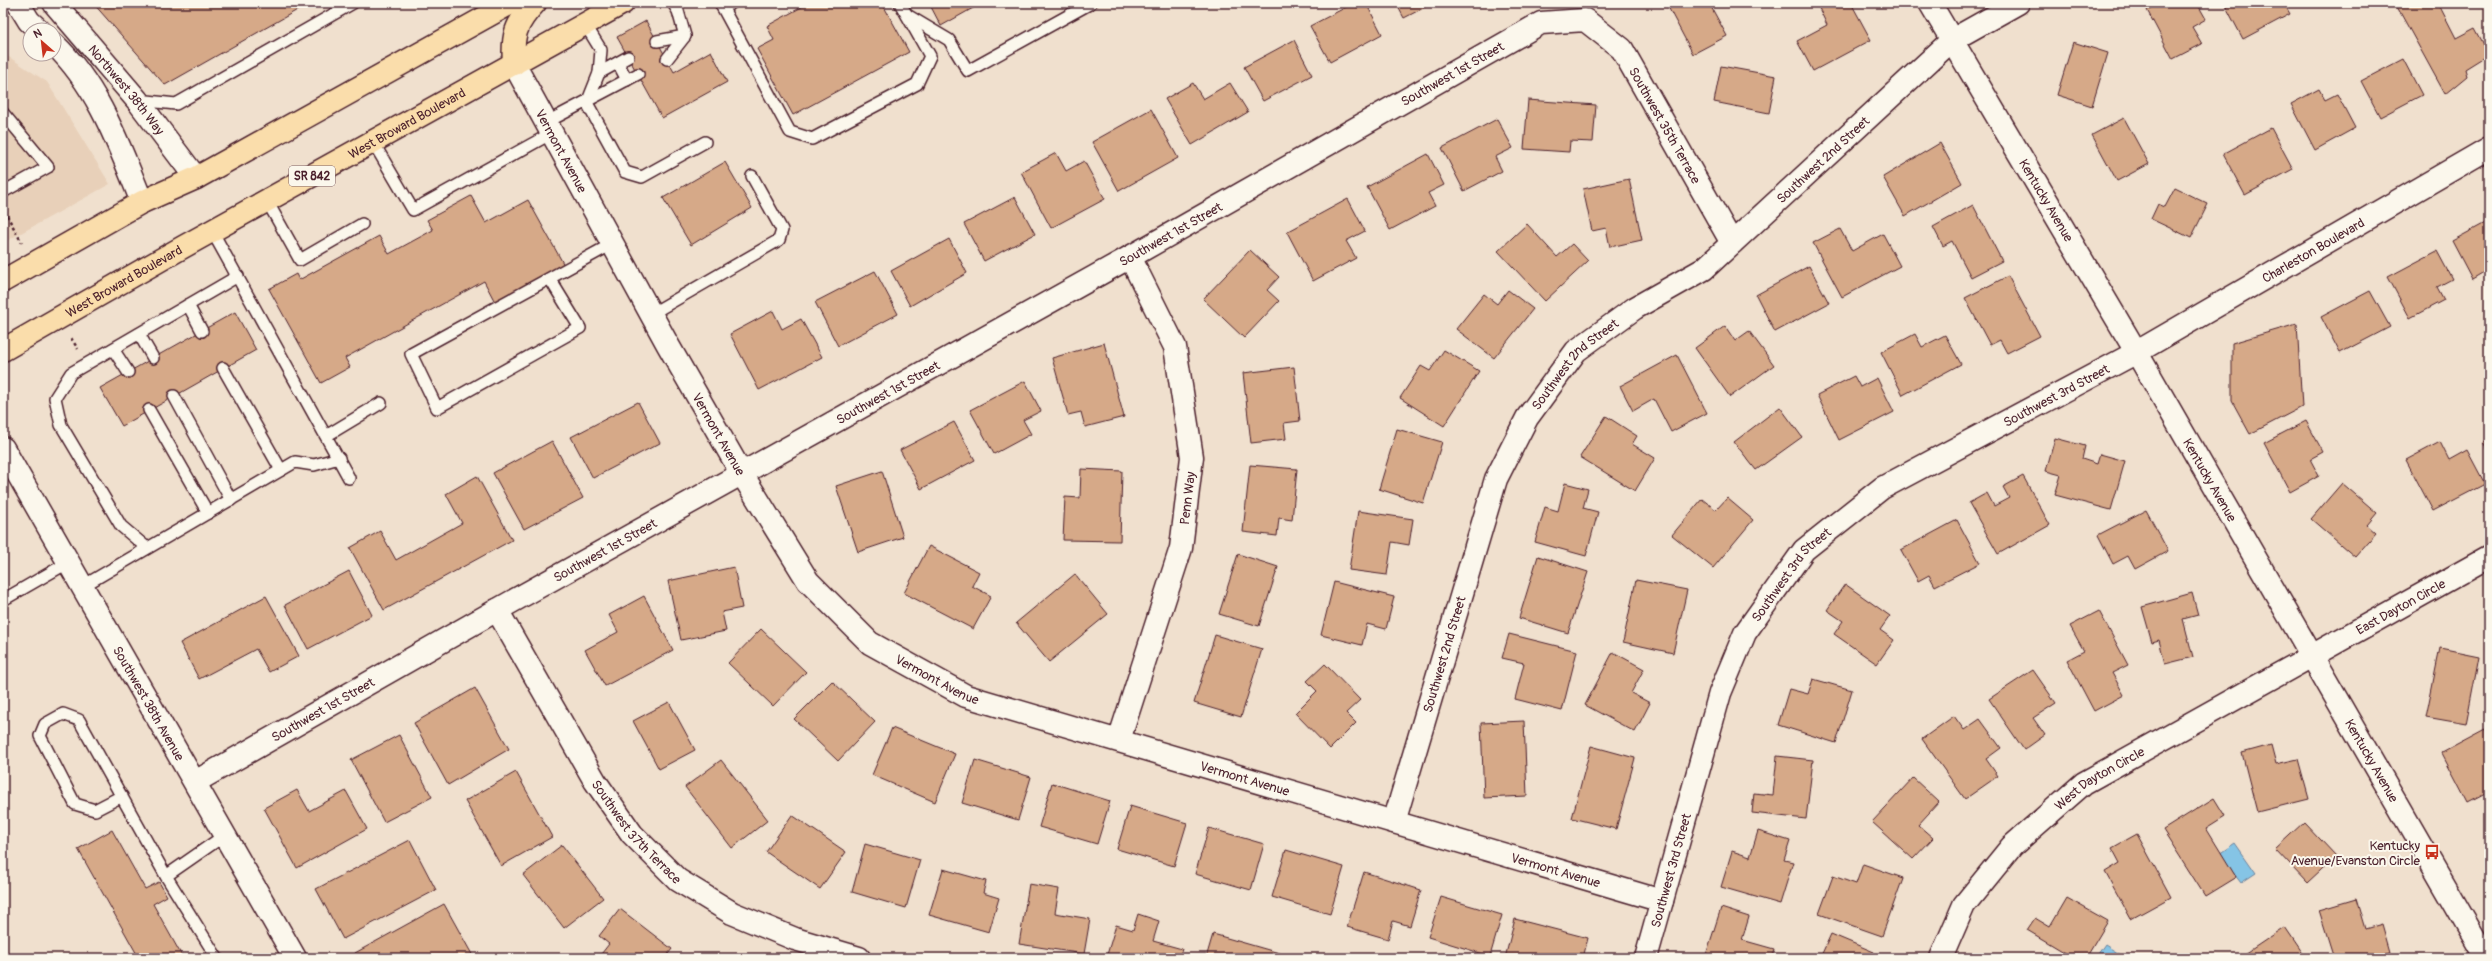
<svg xmlns="http://www.w3.org/2000/svg" width="2492" height="961" font-family="Pangolin,sans-serif">
  <style>
    .built { fill: #e8d0b9 }
    .water { fill: #85c4e5; stroke: #6d829b }
    .building { fill: #d6a988; stroke: #4a1f2b }
    .lines { fill: none; stroke-linecap: round; stroke-linejoin: round }
    .service-casing { stroke: #4a1f2b; stroke-width: 14 }
    .minor-casing { stroke: #4a1f2b; stroke-width: 25 }
    .tertiary-casing { stroke: #4a1f2b; stroke-width: 25 }
    .primary-casing { stroke: #4a1f2b; stroke-width: 25 }
    .path { stroke: #4a1f2b; stroke-width: 2.5; stroke-dasharray: 3 3; stroke-linecap: butt }
    .service { stroke: #fbf7ec; stroke-width: 11 }
    .minor { stroke: #fbf7ec; stroke-width: 22 }
    .tertiary { stroke: #fbf7ec; stroke-width: 22 }
    .primary { stroke: #faddab; stroke-width: 22 }
    .labels { text-anchor: middle; stroke-width: 4; stroke-linejoin: round; paint-order: stroke }
    .shield { fill: #fbf7ec; stroke: #7f6065; stroke-width: 1 }
    .shield-label { font-size: 12px; font-weight: bold; fill: #4a1f2b }
    .street-label { font-size: 13px; fill: #4a1f2b; stroke: #fbf7ec }
    .poi-label { font-size: 13px; fill: #4a1f2b; stroke: #fbf7ec; text-anchor: end }
  </style>
  <rect width="100%" height="100%" fill="#f0e0ce"/>
  <filter id="ink" filterUnits="userSpaceOnUse"><feTurbulence type="fractalNoise" baseFrequency=".025" numOctaves="2"/><feDisplacementMap in="SourceGraphic" scale="8" xChannelSelector="R" yChannelSelector="G"/><feConvolveMatrix kernelMatrix="1 2 1 2 8 2 1 2 1" color-interpolation-filters="sRGB"/></filter>
  <g filter="url(#ink)">
    <polygon class="built" points="3,53 47,82 110,184 3,243"/>
    <g class="water">
      <polygon points="2235,843 2256,873 2241,883 2219,854"/>
      <polygon points="2105,944 2121,954 2119,958 2103,958 2098,954"/>
    </g>
    <g class="building">
      <polygon points="93,3 307,3 308,4 165,85"/>
      <polygon points="809,3 882,3 909,52 793,115 757,49 774,40 767,26"/>
      <polygon points="929,3 982,3 941,26"/>
      <polygon points="1354,3 1366,3 1382,34 1330,62 1310,26"/>
      <polygon points="1396,3 1433,3 1404,18"/>
      <polygon points="1666,3 1709,3 1727,36 1693,54"/>
      <polygon points="1824,3 1851,3 1871,40 1813,71 1797,41 1827,25 1818,6"/>
      <polygon points="2160,3 2197,3 2206,19 2192,27 2202,44 2173,59 2147,10"/>
      <polygon points="2224,3 2284,3 2290,14 2243,39"/>
      <polygon points="2395,3 2438,3 2456,38 2475,28 2489,54 2465,69 2467,76 2445,94"/>
      <polygon points="646,21 674,72 711,51 727,82 662,118 617,37"/>
      <polygon points="1294,40 1312,75 1263,101 1244,67"/>
      <polygon points="2073,42 2108,53 2092,106 2057,95"/>
      <polygon points="2403,59 2422,95 2380,117 2361,81"/>
      <polygon points="1721,66 1776,76 1769,113 1714,102"/>
      <polygon points="1193,83 1203,99 1230,83 1248,112 1192,145 1165,99"/>
      <polygon points="2319,89 2325,100 2337,94 2355,128 2315,150 2291,104"/>
      <polygon points="1528,100 1596,105 1593,142 1570,141 1569,152 1524,149"/>
      <polygon points="1151,109 1178,158 1119,191 1092,142"/>
      <polygon points="2124,118 2149,164 2117,181 2092,135"/>
      <polygon points="1497,119 1513,148 1495,157 1502,171 1464,191 1442,148"/>
      <polygon points="2271,128 2293,169 2245,195 2223,154"/>
      <polygon points="1940,143 1962,183 1905,216 1883,177"/>
      <polygon points="1056,153 1066,171 1084,161 1105,199 1051,228 1021,172"/>
      <polygon points="1428,154 1444,185 1428,193 1435,206 1390,230 1367,187"/>
      <polygon points="725,162 752,208 691,245 663,198"/>
      <polygon points="1629,179 1642,240 1610,247 1606,228 1592,231 1583,189"/>
      <polygon points="2175,188 2208,204 2191,238 2151,219 2158,204 2165,207"/>
      <polygon points="471,196 486,223 528,200 564,265 495,302 484,281 345,358 350,367 321,383 269,289 296,274 299,280 379,236 389,254 433,230 427,220"/>
      <polygon points="1015,197 1035,234 984,261 964,224"/>
      <polygon points="1348,199 1365,231 1346,241 1356,258 1313,281 1287,232"/>
      <polygon points="1973,205 2002,261 1971,277 1952,241 1943,246 1933,227"/>
      <polygon points="2489,221 2489,269 2472,279 2452,241"/>
      <polygon points="1527,224 1557,257 1572,244 1588,261 1545,301 1498,251"/>
      <polygon points="1840,229 1852,251 1883,234 1900,266 1842,297 1813,243"/>
      <polygon points="949,239 967,273 910,306 891,271"/>
      <polygon points="1250,250 1279,277 1267,290 1279,301 1244,338 1203,299"/>
      <polygon points="2437,251 2452,279 2437,287 2444,300 2410,318 2388,277"/>
      <polygon points="1809,266 1829,303 1775,332 1756,295"/>
      <polygon points="875,271 898,314 838,346 815,302"/>
      <polygon points="2008,276 2040,336 2007,353 2000,340 1990,345 1965,298"/>
      <polygon points="1508,290 1533,309 1494,358 1456,329 1484,294 1497,304"/>
      <polygon points="2370,291 2390,327 2340,353 2321,317"/>
      <polygon points="773,311 782,329 801,319 822,357 759,390 730,334"/>
      <polygon points="235,312 256,350 122,426 100,388"/>
      <polygon points="2297,324 2302,407 2250,434 2232,401 2232,343"/>
      <polygon points="1725,326 1735,341 1749,331 1774,365 1730,397 1695,348"/>
      <polygon points="1915,334 1922,347 1945,335 1961,364 1903,395 1881,352"/>
      <polygon points="1104,343 1124,417 1085,427 1081,412 1068,415 1052,358"/>
      <polygon points="1444,350 1479,371 1444,426 1400,398 1421,366 1430,371"/>
      <polygon points="1677,355 1707,413 1671,432 1654,399 1633,411 1620,386"/>
      <polygon points="1294,367 1300,421 1284,423 1286,439 1251,443 1243,373"/>
      <polygon points="1854,376 1860,387 1877,378 1894,412 1839,440 1817,395"/>
      <polygon points="1025,381 1041,411 1023,420 1031,434 994,454 970,410"/>
      <polygon points="638,402 660,443 593,478 571,437"/>
      <polygon points="1780,407 1802,437 1756,470 1734,442"/>
      <polygon points="1606,416 1637,436 1632,444 1655,458 1635,491 1580,457"/>
      <polygon points="2306,421 2323,452 2310,459 2319,476 2290,492 2264,443"/>
      <polygon points="954,422 975,460 921,489 900,450"/>
      <polygon points="1397,429 1442,442 1423,503 1379,489"/>
      <polygon points="2055,438 2085,446 2082,459 2097,464 2100,454 2125,461 2111,510 2055,495 2061,475 2046,471"/>
      <polygon points="2489,438 2489,453 2483,442"/>
      <polygon points="552,441 583,498 524,529 493,473"/>
      <polygon points="2440,442 2449,460 2467,450 2485,484 2433,511 2406,460"/>
      <polygon points="1250,465 1297,469 1292,520 1279,518 1277,536 1243,532"/>
      <polygon points="1081,469 1122,471 1120,541 1063,540 1065,497 1080,498"/>
      <polygon points="882,471 903,537 858,552 836,486"/>
      <polygon points="477,476 512,540 384,610 350,548 380,531 396,560 462,523 446,494"/>
      <polygon points="2023,476 2050,525 1998,554 1969,503 1987,493 1994,506 2009,498 2003,487"/>
      <polygon points="1565,483 1588,489 1583,508 1598,512 1586,556 1535,542 1545,507 1558,511"/>
      <polygon points="2342,483 2377,513 2367,525 2376,533 2355,557 2311,519"/>
      <polygon points="1727,498 1753,520 1713,568 1672,535 1702,499 1716,510"/>
      <polygon points="2146,510 2168,551 2135,569 2128,556 2113,564 2098,535"/>
      <polygon points="1358,511 1413,519 1409,545 1392,542 1387,575 1349,570"/>
      <polygon points="1957,520 1980,563 1935,586 1929,575 1918,581 1901,550"/>
      <polygon points="3,544 7,550 3,553"/>
      <polygon points="929,546 979,572 972,586 991,596 973,629 904,593"/>
      <polygon points="1238,554 1278,567 1259,626 1219,614"/>
      <polygon points="1538,556 1588,572 1568,633 1519,618"/>
      <polygon points="734,567 742,608 722,612 726,631 681,640 668,581"/>
      <polygon points="349,571 372,615 308,649 285,605"/>
      <polygon points="1075,574 1108,614 1049,662 1016,623"/>
      <polygon points="1636,580 1687,590 1673,653 1623,642"/>
      <polygon points="1334,582 1394,597 1386,629 1367,624 1362,645 1321,635"/>
      <polygon points="1845,584 1890,616 1880,630 1894,640 1877,664 1834,634 1843,621 1827,610"/>
      <polygon points="2192,593 2198,615 2183,619 2193,657 2165,664 2159,640 2152,642 2142,607"/>
      <polygon points="266,596 299,656 269,672 256,649 199,679 180,643"/>
      <polygon points="644,596 673,650 605,686 585,650 618,632 609,615"/>
      <polygon points="2099,611 2128,665 2112,673 2124,695 2094,711 2067,660 2084,651 2070,626"/>
      <polygon points="761,629 806,672 773,706 728,663"/>
      <polygon points="1509,634 1577,651 1562,711 1515,699 1524,663 1502,658"/>
      <polygon points="1215,635 1262,649 1241,717 1194,703"/>
      <polygon points="2440,648 2479,656 2466,724 2426,717"/>
      <polygon points="1613,652 1644,669 1631,693 1650,703 1635,732 1585,705"/>
      <polygon points="1325,664 1360,700 1346,713 1356,723 1330,749 1295,713 1317,691 1307,681"/>
      <polygon points="2033,670 2056,703 2033,718 2045,735 2024,750 1989,699"/>
      <polygon points="1813,679 1852,690 1836,743 1778,725 1789,689 1808,694"/>
      <polygon points="832,681 875,722 838,761 794,719"/>
      <polygon points="475,688 509,749 448,785 414,723"/>
      <polygon points="669,702 695,750 659,769 633,721"/>
      <polygon points="1954,716 1964,730 1980,719 2001,748 1986,759 1998,776 1965,799 1922,739"/>
      <polygon points="1524,721 1527,796 1484,798 1481,723"/>
      <polygon points="892,728 955,754 935,802 872,775"/>
      <polygon points="2485,730 2489,737 2489,749 2487,750 2489,755 2489,792 2468,803 2442,753"/>
      <polygon points="399,735 432,797 384,822 351,760"/>
      <polygon points="2271,745 2276,764 2298,759 2309,799 2257,812 2242,753"/>
      <polygon points="1591,746 1635,758 1616,829 1572,818"/>
      <polygon points="1777,756 1813,760 1806,819 1752,813 1754,793 1773,795"/>
      <polygon points="721,760 768,820 732,848 685,787"/>
      <polygon points="975,760 1031,777 1018,820 962,803"/>
      <polygon points="516,772 552,837 501,866 465,801"/>
      <polygon points="1913,778 1939,802 1918,825 1933,838 1913,859 1872,822"/>
      <polygon points="1052,783 1110,801 1097,844 1039,827"/>
      <polygon points="297,790 309,811 346,791 367,829 297,868 264,808"/>
      <polygon points="2214,798 2225,816 2206,828 2236,877 2205,896 2163,830"/>
      <polygon points="1130,806 1187,823 1174,866 1117,849"/>
      <polygon points="792,815 846,852 820,889 766,852"/>
      <polygon points="2304,822 2336,856 2307,883 2275,849"/>
      <polygon points="1209,828 1264,844 1251,890 1195,874"/>
      <polygon points="112,830 145,889 159,882 167,896 153,904 183,958 139,958 78,849"/>
      <polygon points="1758,831 1790,841 1784,860 1793,862 1780,904 1721,887 1732,851 1750,857"/>
      <polygon points="2137,834 2171,897 2131,919 2105,872 2120,863 2112,848"/>
      <polygon points="410,840 436,890 343,939 316,889"/>
      <polygon points="865,844 920,860 906,908 852,892"/>
      <polygon points="562,845 603,898 564,928 523,875"/>
      <polygon points="1286,850 1344,867 1330,914 1272,897"/>
      <polygon points="1863,864 1903,878 1882,936 1819,914 1833,876 1856,884"/>
      <polygon points="943,869 986,881 983,893 999,898 989,932 929,915"/>
      <polygon points="1364,872 1421,890 1410,926 1393,921 1388,939 1347,927"/>
      <polygon points="1029,884 1059,889 1055,913 1090,919 1084,954 1019,944"/>
      <polygon points="1441,897 1502,915 1490,956 1428,937"/>
      <polygon points="2067,898 2108,921 2086,958 2074,958 2027,930 2035,918 2050,927"/>
      <polygon points="2356,899 2365,929 2382,924 2390,952 2369,958 2334,958 2319,910"/>
      <polygon points="444,904 474,958 358,958 355,953"/>
      <polygon points="1721,908 1749,917 1742,940 1774,949 1772,958 1705,958"/>
      <polygon points="620,909 672,949 665,958 598,958 609,944 599,936"/>
      <polygon points="1138,914 1159,921 1153,941 1182,949 1179,958 1106,958 1116,925 1133,930"/>
      <polygon points="1515,919 1588,938 1583,958 1505,958"/>
      <polygon points="2285,927 2306,958 2239,958"/>
      <polygon points="1213,934 1286,955 1285,958 1206,958"/>
      <polygon points="1831,934 1874,952 1872,958 1820,958"/>
    </g>
    <g class="lines">
      <defs>
        <g id="service">
          <polyline points="720,3 790,132 812,139 917,84 930,56 900,3"/>
          <polyline points="723,8 732,3"/>
          <polyline points="907,15 949,40 968,71 1091,3"/>
          <polyline points="585,24 601,50 599,73 587,103 625,172 642,177 705,142"/>
          <polyline points="657,41 685,36"/>
          <polyline points="667,59 685,36 678,11 673,3"/>
          <polyline points="618,63 627,80"/>
          <polyline points="599,73 628,57"/>
          <polyline points="138,100 176,104 353,3"/>
          <polyline points="3,113 48,167 3,192"/>
          <polyline points="547,122 638,74"/>
          <polyline points="373,142 413,210 552,133"/>
          <polyline points="267,201 300,260 362,224"/>
          <polyline points="212,231 349,478"/>
          <polyline points="550,279 580,328 437,408 411,354 612,244"/>
          <polyline points="188,305 202,331"/>
          <polyline points="651,314 779,240 782,230 752,176"/>
          <polyline points="139,334 153,358"/>
          <polyline points="113,349 128,372"/>
          <polyline points="223,368 281,470"/>
          <polyline points="174,396 231,500"/>
          <polyline points="149,410 208,513"/>
          <polyline points="326,436 381,403"/>
          <polyline points="147,548 121,526 61,425 55,398 71,373 238,276"/>
          <polyline points="83,586 295,462 314,465 339,458"/>
          <polyline points="3,600 69,562"/>
          <polyline points="122,796 95,810 75,804 40,736 45,724 63,714 79,720 166,876 225,835"/>
          <polyline points="166,876 217,958"/>
        </g>
        <g id="minor">
          <path id="s1" d="M1930 3 2144 365 2486 958"/>
          <path id="s2" d="M514 64 668 345 742 474 808 581 870 643 966 696 1662 901"/>
          <path id="s3" d="M3 448 295 958"/>
          <path id="s4" d="M497 610 595 781 632 834 678 880 732 913 795 939 859 958"/>
          <path id="s5" d="M1119 740 1181 548 1192 457 1175 347 1130 257"/>
          <path id="s6" d="M195 782 497 610 1130 257 1541 23 1585 20 1622 49 1732 243"/>
          <path id="s7" d="M1394 822 1496 479 1527 418 1576 351 1635 308 1704 269 1952 40 2018 3"/>
          <path id="s8" d="M1646 958 1720 693 1745 633 1804 550 1882 488 2137 352 2489 148"/>
          <path id="s9" d="M1941 958 1964 905 2012 846 2084 783 2489 557"/>
        </g>
        <g id="tertiary">
          <polyline points="18,3 29,21 39,30"/>
          <path id="s10" d="M54 3 137 100 196 178"/>
          <path d="M54 44C99 87 119 146 142 202"/>
        </g>
        <g id="primary">
          <path d="M514 64C512 36 515 24 535 3"/>
          <polyline points="3,281 142,202 196,178 511,3"/>
          <path id="s11" d="M3 350 183 247 623 3"/>
        </g>
      </defs>
      <use href="#service" class="service-casing"/>
      <use href="#minor" class="minor-casing"/>
      <use href="#tertiary" class="tertiary-casing"/>
      <use href="#primary" class="primary-casing"/>
      <g class="path">
        <polyline points="4,210 22,243"/>
        <polyline points="71,338 78,349"/>
      </g>
      <use href="#service" class="service"/>
      <use href="#minor" class="minor"/>
      <use href="#tertiary" class="tertiary"/>
      <use href="#primary" class="primary"/>
    </g>
  </g>
  <defs>
    <symbol id="bus-bare" viewBox="-9 -9 18 18"><path d="M-5-6H5V4H4V6H2V4H-2V6H-4V4H-5ZM-3.5-4V0h7V-4ZM-3.5 1.2v1.5H-2V1.2ZM2 1.2v1.5H3.5V1.2Z" fill="#c8321e" stroke="#fbf7ec" stroke-width="2.5" paint-order="stroke"/></symbol>
  </defs>
  <g fill-rule="evenodd">
    <use href="#bus-bare" x="2421" y="841" width="22" height="22"/>
  </g>
  <g class="labels">
    <rect class="shield" x="289" y="166" width="46" height="20" rx="3"/>
    <g class="shield-label">
      <text x="312" y="180">SR 842</text>
    </g>
    <g class="street-label">
      <text dy="5" stroke="none"><textPath href="#s6" startOffset="1443">Southwest 1st Street</textPath></text>
      <text dy="5" stroke="none"><textPath href="#s10" startOffset="113">Northwest 38th Way</textPath></text>
      <text dy="5" stroke="none"><textPath href="#s11" startOffset="463">West Broward Boulevard</textPath></text>
      <text dy="5" stroke="none"><textPath href="#s6" startOffset="1724">Southwest 35th Terrace</textPath></text>
      <text dy="5" stroke="none"><textPath href="#s2" startOffset="99">Vermont Avenue</textPath></text>
      <text dy="5" stroke="none"><textPath href="#s7" startOffset="823">Southwest 2nd Street</textPath></text>
      <text dy="5" stroke="none"><textPath href="#s1" startOffset="229">Kentucky Avenue</textPath></text>
      <text dy="5" stroke="none"><textPath href="#s6" startOffset="1119">Southwest 1st Street</textPath></text>
      <text dy="5" stroke="none"><textPath href="#s8" startOffset="1034">Charleston Boulevard</textPath></text>
      <text dy="5" stroke="none"><textPath href="#s11" startOffset="139">West Broward Boulevard</textPath></text>
      <text dy="5" stroke="none"><textPath href="#s7" startOffset="499">Southwest 2nd Street</textPath></text>
      <text dy="5" stroke="none"><textPath href="#s6" startOffset="795">Southwest 1st Street</textPath></text>
      <text dy="5" stroke="none"><textPath href="#s8" startOffset="739">Southwest 3rd Street</textPath></text>
      <text dy="5" stroke="none"><textPath href="#s2" startOffset="423">Vermont Avenue</textPath></text>
      <text dy="5" stroke="none"><textPath href="#s1" startOffset="553">Kentucky Avenue</textPath></text>
      <text dy="5" stroke="none"><textPath href="#s5" startOffset="252">Penn Way</textPath></text>
      <text dy="5" stroke="none"><textPath href="#s6" startOffset="471">Southwest 1st Street</textPath></text>
      <text dy="5" stroke="none"><textPath href="#s8" startOffset="415">Southwest 3rd Street</textPath></text>
      <text dy="5" stroke="none"><textPath href="#s9" startOffset="592">East Dayton Circle</textPath></text>
      <text dy="5" stroke="none"><textPath href="#s7" startOffset="175">Southwest 2nd Street</textPath></text>
      <text dy="5" stroke="none"><textPath href="#s2" startOffset="759">Vermont Avenue</textPath></text>
      <text dy="5" stroke="none"><textPath href="#s3" startOffset="294">Southwest 38th Avenue</textPath></text>
      <text dy="5" stroke="none"><textPath href="#s6" startOffset="147">Southwest 1st Street</textPath></text>
      <text dy="5" stroke="none"><textPath href="#s1" startOffset="877">Kentucky Avenue</textPath></text>
      <text dy="5" stroke="none"><textPath href="#s2" startOffset="1083">Vermont Avenue</textPath></text>
      <text dy="5" stroke="none"><textPath href="#s9" startOffset="245">West Dayton Circle</textPath></text>
      <text dy="5" stroke="none"><textPath href="#s4" startOffset="263">Southwest 37th Terrace</textPath></text>
      <text dy="5" stroke="none"><textPath href="#s2" startOffset="1407">Vermont Avenue</textPath></text>
      <text dy="5" stroke="none"><textPath href="#s8" startOffset="91">Southwest 3rd Street</textPath></text>
    </g>
    <g class="poi-label">
      <text x="2420" y="850">Kentucky<tspan x="2420" dy="15">Avenue/Evanston Circle</tspan></text>
    </g>
  </g>
  <rect width="2492" height="961" fill="none" stroke="#fbf7ec" stroke-width="16"/>
  <rect x="8" y="8" width="2476" height="945" fill="none" stroke="#4a1f2b" stroke-width="1.5" filter="url(#ink)"/>
  <g transform="translate(42 42) rotate(332)"><circle r="19" fill="#fbf7ec" stroke="#b4a19f"/>
  <path d="M0-3L7 15L0 10L-7 15Z" fill="#c8321e"/>
  <text y="-6" font-size="11" font-weight="bold" text-anchor="middle" fill="#4a1f2b">N</text>
  </g>
</svg>
